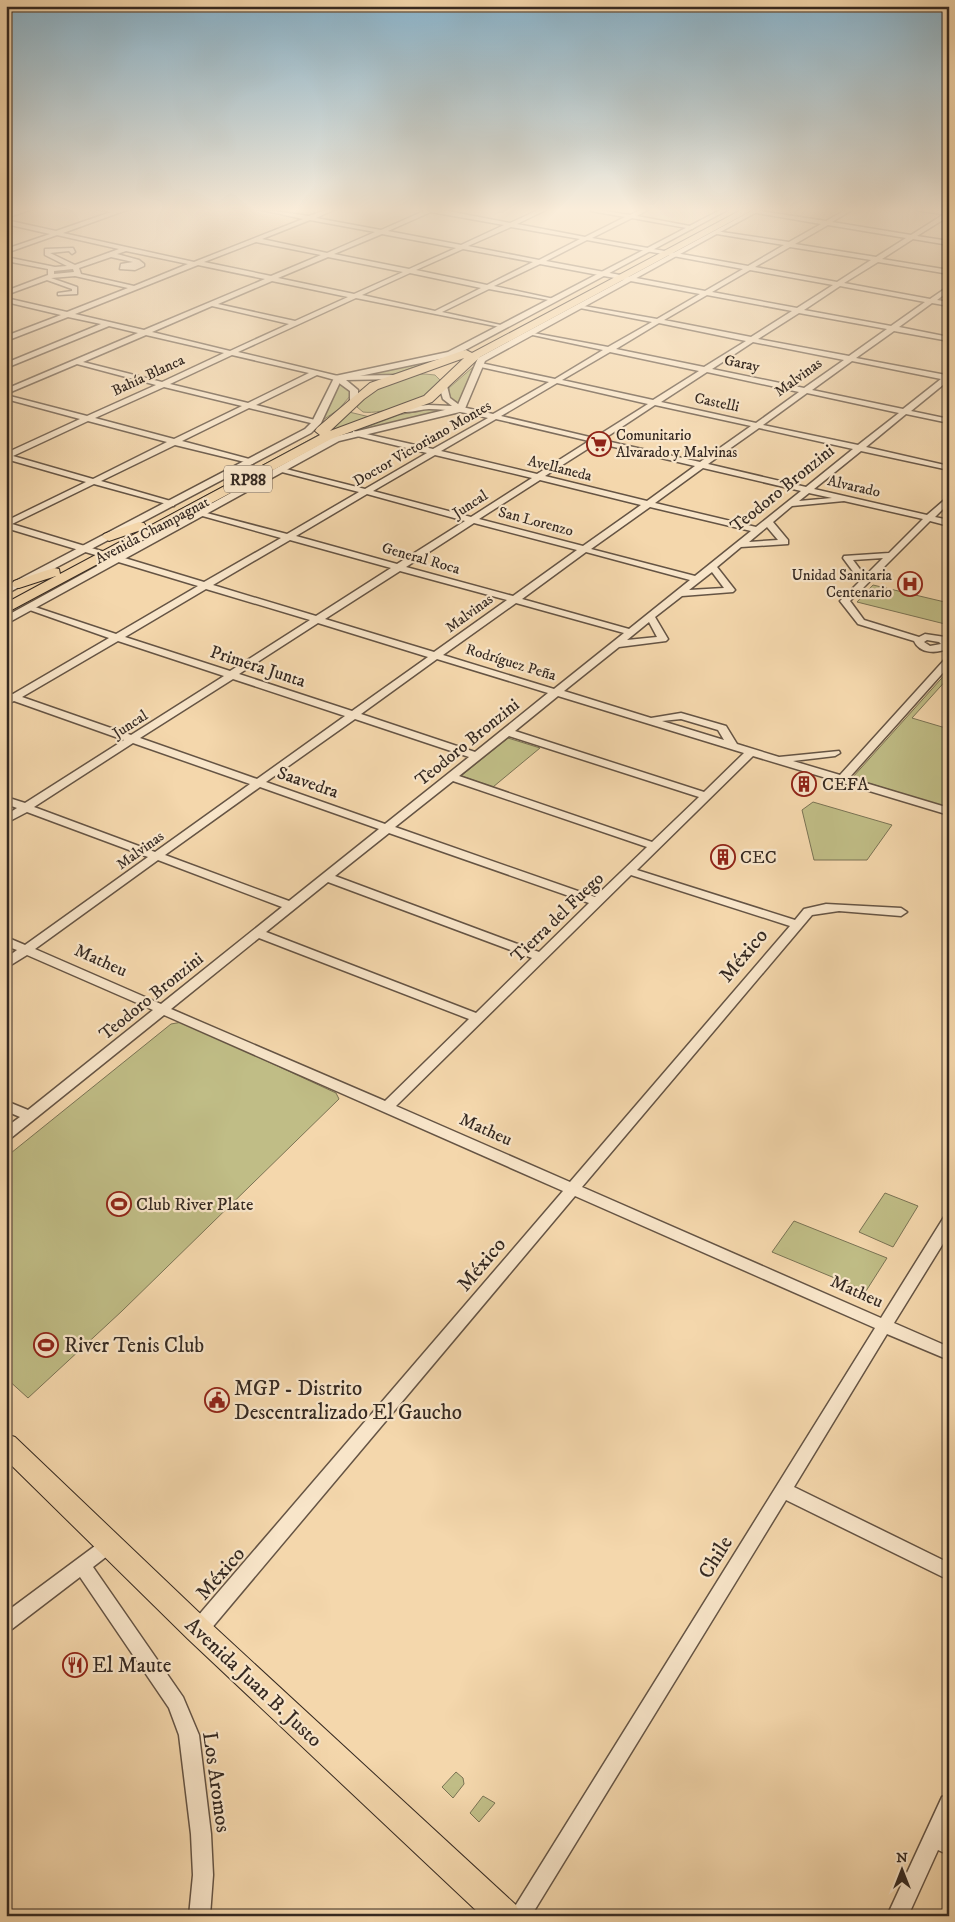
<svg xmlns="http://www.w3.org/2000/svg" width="955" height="1922" font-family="'IM FELL DW Pica',serif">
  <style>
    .green { fill: #c0bd86; stroke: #7a7354 }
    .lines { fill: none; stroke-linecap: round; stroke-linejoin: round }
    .minor-casing { stroke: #655444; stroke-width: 3 }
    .tertiary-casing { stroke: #655444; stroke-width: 3 }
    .primary-casing { stroke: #352921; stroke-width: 2 }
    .trunk-casing { stroke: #352921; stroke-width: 2 }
    .minor { fill: #f8e5c9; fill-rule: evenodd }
    .tertiary { fill: #f8e5c9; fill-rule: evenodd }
    .primary { fill: #f4d7ac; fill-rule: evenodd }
    .trunk { fill: #f4d7ac; fill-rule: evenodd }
    .labels { text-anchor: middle; stroke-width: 4.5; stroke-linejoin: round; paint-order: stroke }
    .far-street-label { font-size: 15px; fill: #352921; stroke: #f8e5c9 }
    .far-poi-label { font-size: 15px; fill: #352921; stroke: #f8e5c9; text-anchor: start }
    .shield { fill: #f8e5c9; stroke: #706153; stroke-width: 1 }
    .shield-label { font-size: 16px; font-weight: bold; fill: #352921 }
    .street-label { font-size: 18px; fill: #352921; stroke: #f8e5c9 }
    .poi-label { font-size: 18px; fill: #352921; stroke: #f8e5c9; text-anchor: start }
    .near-street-label { font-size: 21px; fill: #352921; stroke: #f8e5c9 }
    .near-poi-label { font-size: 21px; fill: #352921; stroke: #f8e5c9; text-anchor: start }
  </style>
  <rect width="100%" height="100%" fill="#f4d7ac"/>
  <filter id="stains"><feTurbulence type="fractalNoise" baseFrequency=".004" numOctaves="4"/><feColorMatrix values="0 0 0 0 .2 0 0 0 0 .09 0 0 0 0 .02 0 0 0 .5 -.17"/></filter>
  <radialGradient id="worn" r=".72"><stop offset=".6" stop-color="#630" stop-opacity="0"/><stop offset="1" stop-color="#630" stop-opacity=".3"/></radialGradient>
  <g class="green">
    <polygon points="437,359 392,375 347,377"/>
    <polygon points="473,367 459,405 449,397 449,388"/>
    <path d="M425 374 435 375 440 380C433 400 382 415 363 412L357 407C365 386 405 375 425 374Z"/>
    <polygon points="339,382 349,389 350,396 339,409 320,422"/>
    <polygon points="426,409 452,409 359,430 399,415"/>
    <polygon points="349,412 370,417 103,551 324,432"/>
    <polygon points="873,585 949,603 949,625 857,602"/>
    <polygon points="949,670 949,677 912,718 949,729 949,808 852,778"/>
    <polygon points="508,738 540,748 493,787 461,776"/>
    <polygon points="813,802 892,825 867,860 814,860 802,810"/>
    <polygon points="182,1022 336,1093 339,1099 122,1311 28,1398 6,1378 6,1157 171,1024"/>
    <polygon points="885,1193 918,1206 893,1247 859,1232"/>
    <polygon points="794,1221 887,1258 866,1291 772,1252"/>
    <polygon points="456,1772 463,1778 464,1784 453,1798 442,1787"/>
    <polygon points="483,1796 495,1803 479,1822 470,1813"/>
  </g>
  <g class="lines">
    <defs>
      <g id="minor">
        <polygon points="27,208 35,208 6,218 6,214"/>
        <path d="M93 208 117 210 132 208 63 233 194 262 303 219 253 208 309 216 331 208H338L316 218 381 230 424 211 414 208H432L510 223 543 208H550L517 224 585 237 625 217 591 211V209L630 215 644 208H651L637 216 695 227 692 229 632 218 592 238 748 266 784 245 717 234 715 231 789 242 821 224 756 213 754 210 826 221 849 208H855L832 222 911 235 949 211V216L917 236 949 241V245L913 239 882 259 949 270V274L878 262 844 283 930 299 949 286V291L937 300 949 302V306L932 303 899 327 949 337V341L894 331 856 358 946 375 949 374V380L911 411 949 419V423L906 414 866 447 949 466V470L861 451 814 489 927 515 949 496V503L935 517 949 520V526L930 521 850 601 864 620 919 637 925 634 945 637 949 641V648C937 654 920 654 914 641L858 624 840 601 860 581 843 558 844 556 889 553 923 519 844 501 792 506 773 522 788 540V544L741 547 717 567 735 590 733 592 682 596 655 617 668 639 666 641 619 647 564 691 651 718 681 713 726 726 737 744 779 757 839 751 840 753 835 756 793 761 840 775 946 658 949 657V666L849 778 949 808V815L753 756 637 870 795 920 804 909 826 904 901 908 907 912 901 916 839 911 812 915 582 1187 881 1318 944 1217 949 1216V1234L894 1323 949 1347V1360L887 1334 794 1487 949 1563V1580L786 1500 531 1916H509L875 1328 575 1196 205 1636 198 1638 191 1636 189 1630 191 1624 563 1191 164 1015 11 1138 6 1140V1127L20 1117 6 1111V1101L28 1110 153 1010 27 955 6 968V958L17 950 6 946V937L25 945 148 857 27 812 6 823V815L17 808 6 804V797L25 803 124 740 14 701 6 705V694H13L109 638 24 608 26 606H32L116 634 198 586 6 528V521L86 482 6 459V453L80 419 6 399V395L87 416 156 385 77 364 6 394V389L138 333 109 326 6 368V363L101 324 68 317 6 341V336L61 315 6 302V298L67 312 128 288 75 276 51 278 77 287V294L58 295V293L72 291V289L47 280 6 295V291L48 275V269L6 261V257L55 267 67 266 45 255V249L73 248 75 252 72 254 69 251 50 253 75 265 119 249 57 235 6 253V249L50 234 6 224V220L56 231 111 212ZM431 212 504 225 461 245 388 231ZM310 220 375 232 327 253 262 239ZM828 225 906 238 876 257 795 244ZM511 227 580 239 539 260 468 246ZM382 234 456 248 409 269 334 254ZM587 240 743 269 705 291 546 261ZM256 242 321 255 271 276 204 262ZM790 247 871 260 837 282 755 267ZM463 249 533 262 487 285 416 270ZM126 251 188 264 134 286 81 274 79 268 111 257 133 262 121 264 120 269 135 270 144 266V264L139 260 117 254ZM328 257 403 272 354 294 278 278ZM540 264 700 294 657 319 578 305 577 306 580 308 652 322 608 347 528 332V334L603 350 555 379 476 362V366L549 382 493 414 462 407 450 398 447 386 443 384 439 386 443 399 452 406 428 405 399 408 398 410C406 415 420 409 429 409 449 409 468 413 488 418L433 449 353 431V435L427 453 365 489 278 467V471L359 492 287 534 199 511V515L281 538 204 582 12 524 94 484 174 506V502L101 481 175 445 253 464V460L182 441 249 408 319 425V421L256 405 317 375 335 380 350 391V402L354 404 358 402V390L346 380 397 379 401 377 397 375 338 376 238 352 356 298 505 328V326L442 312 489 289 554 301V299L494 286ZM198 265 265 279 144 330 75 314ZM73 269 74 272 54 274V271ZM750 270 833 285 797 308 712 292ZM410 273 481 288 435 311 362 295ZM272 281 348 297 295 321 218 304ZM840 286 925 302 891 326 804 310ZM707 295 792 311 751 337 664 320ZM212 306 289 324 230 351 152 332ZM799 313 887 329 849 356 758 339ZM659 323 746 341 704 367 616 349ZM146 335 224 353 162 382 83 362ZM753 342 844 360 804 388 712 369ZM610 352 699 371 653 400 562 380ZM232 355 309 373 248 403 170 384ZM852 361 941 379 903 409 812 390ZM707 372 799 392 756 423 661 402ZM557 383 648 404 594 438 501 416ZM164 387 242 406 174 439 95 418ZM807 393 899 413 858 445 763 425ZM655 405 751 426 700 462 602 440ZM496 419 589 441 537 474 441 451ZM88 421 167 442 93 479 13 456ZM759 428 853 449 806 487 708 464ZM597 443 695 466 647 501 545 476ZM435 455 532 478 471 517 373 491ZM703 468 801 491 756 527 655 503ZM540 480 641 505 583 546 479 519ZM809 493 832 498 799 501ZM367 494 465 521 397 564 296 536ZM650 507 751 531 695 576 591 549ZM474 523 577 550 513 596 406 567ZM767 527 778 540 749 542ZM290 540 391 568 316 616 213 585ZM586 552 690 580 629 629 522 599ZM883 558 865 576 853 560ZM400 571 507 600 434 652 325 619ZM712 572 724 588 689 590ZM206 589 310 620 230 671 125 637ZM516 603 624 633 554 689 443 655ZM649 622 657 637 627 640ZM318 623 428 657 352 711 239 674ZM927 640 939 642 941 644 930 646 924 642ZM118 641 224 676 131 735 22 697ZM437 659 548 693 475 752 361 714ZM233 679 345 716 257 779 140 738ZM558 696 744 753 704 792 515 731ZM355 719 469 757 385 824 266 782ZM681 719 718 730 724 740 662 721ZM509 736 699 797 652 842 459 776ZM133 743 250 784 155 852 34 807ZM453 781 647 847 595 897 395 827ZM260 787 379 829 289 901 165 855ZM389 833 589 903 539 952 335 876ZM158 860 282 907 161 1004 35 949ZM631 875 790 926 570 1182 396 1106ZM328 882 532 958 476 1013 266 932ZM259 938 469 1019 385 1101 171 1009Z"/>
        <polygon points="109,1537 115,1540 118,1545 115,1550 93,1567 183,1697 199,1735 211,1834 213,1875 210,1916 189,1916 193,1875 191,1834 179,1735 169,1708 80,1577 12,1629 6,1631 6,1612 103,1540"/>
        <polygon points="949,1794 949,1827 946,1833 949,1834 949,1855 938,1850 908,1916 887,1916 942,1797"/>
      </g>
      <g id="tertiary">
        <polygon points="724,208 731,208 454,356 341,380 321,423 311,433 6,594 6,586 305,429 312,422 335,376 448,352"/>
        <polygon points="757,208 764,208 485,361 464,411 339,441 6,624 6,616 333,437 457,407 478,358"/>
      </g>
      <g id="primary">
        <polygon points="914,208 949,209 949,215 918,211"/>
        <polygon points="6,1434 15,1437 208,1621 516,1905 521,1916 482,1916 188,1639 6,1460"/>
      </g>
      <g id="trunk">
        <path d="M745 208H756L480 357 432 402 331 439 6 613V603L56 576 19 588 14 587 12 584 14 581 54 568 59 569 60 574 320 435 315 431 317 428 370 383 462 351 466 350 472 353ZM464 358 424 396 330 431 364 399 378 389Z"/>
        <polygon points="139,522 144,523 146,526 144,529 109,541 102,537 104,534"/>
      </g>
    </defs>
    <use href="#minor" class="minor-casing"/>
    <use href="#tertiary" class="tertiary-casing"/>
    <use href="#primary" class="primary-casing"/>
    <use href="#trunk" class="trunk-casing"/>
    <use href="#minor" class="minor"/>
    <use href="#tertiary" class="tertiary"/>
    <use href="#primary" class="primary"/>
    <use href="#trunk" class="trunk"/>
  </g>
  <linearGradient id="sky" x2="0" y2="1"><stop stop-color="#89b6d0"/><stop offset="0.44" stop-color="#faedda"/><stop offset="1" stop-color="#faedda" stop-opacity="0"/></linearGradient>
  <rect width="955" height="477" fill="url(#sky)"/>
  <defs>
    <symbol id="supermarket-ring" viewBox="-11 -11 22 22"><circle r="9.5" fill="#f8e5c9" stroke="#8f2418" stroke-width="1.5"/><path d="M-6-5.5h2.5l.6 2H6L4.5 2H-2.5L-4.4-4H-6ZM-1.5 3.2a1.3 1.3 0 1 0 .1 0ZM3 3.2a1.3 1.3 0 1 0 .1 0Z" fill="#8f2418"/></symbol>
    <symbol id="hospital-ring" viewBox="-11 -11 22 22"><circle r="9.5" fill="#f8e5c9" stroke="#8f2418" stroke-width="1.5"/><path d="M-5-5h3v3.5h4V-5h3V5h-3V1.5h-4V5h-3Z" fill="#8f2418"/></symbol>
    <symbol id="building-ring" viewBox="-11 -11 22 22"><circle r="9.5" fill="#f8e5c9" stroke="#8f2418" stroke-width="1.5"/><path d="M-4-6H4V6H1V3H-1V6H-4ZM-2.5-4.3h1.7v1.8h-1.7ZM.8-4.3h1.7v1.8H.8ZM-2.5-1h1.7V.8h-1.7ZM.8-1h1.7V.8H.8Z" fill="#8f2418"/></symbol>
    <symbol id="stadium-ring" viewBox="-11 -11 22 22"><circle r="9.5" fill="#f8e5c9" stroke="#8f2418" stroke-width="1.5"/><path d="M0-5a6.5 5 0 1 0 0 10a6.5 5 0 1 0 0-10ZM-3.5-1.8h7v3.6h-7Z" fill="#8f2418"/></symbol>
    <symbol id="civic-ring" viewBox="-11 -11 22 22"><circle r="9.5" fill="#f8e5c9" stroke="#8f2418" stroke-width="1.5"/><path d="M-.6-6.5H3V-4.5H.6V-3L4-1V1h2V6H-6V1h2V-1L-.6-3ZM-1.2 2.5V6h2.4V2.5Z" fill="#8f2418"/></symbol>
    <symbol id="restaurant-ring" viewBox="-11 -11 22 22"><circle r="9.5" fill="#f8e5c9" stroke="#8f2418" stroke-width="1.5"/><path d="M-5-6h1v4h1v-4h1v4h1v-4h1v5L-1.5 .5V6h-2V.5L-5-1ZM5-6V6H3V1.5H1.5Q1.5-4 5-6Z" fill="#8f2418"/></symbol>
  </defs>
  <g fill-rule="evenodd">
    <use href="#supermarket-ring" x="585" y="430" width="28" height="28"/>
    <use href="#hospital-ring" x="896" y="570" width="28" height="28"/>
    <use href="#building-ring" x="790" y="770" width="28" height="28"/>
    <use href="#building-ring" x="709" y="843" width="28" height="28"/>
    <use href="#stadium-ring" x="105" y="1190" width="28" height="28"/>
    <use href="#stadium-ring" x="32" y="1331" width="28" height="28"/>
    <use href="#civic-ring" x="203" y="1386" width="28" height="28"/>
    <use href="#restaurant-ring" x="61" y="1651" width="28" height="28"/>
  </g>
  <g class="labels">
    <g class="far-street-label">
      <text transform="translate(742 363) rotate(12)" y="5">Garay</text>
      <text transform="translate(148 375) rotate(-25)" y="5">Bahía Blanca</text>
      <text transform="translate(798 377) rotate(-36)" y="5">Malvinas</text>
      <text transform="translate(717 402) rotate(12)" y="5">Castelli</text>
      <text transform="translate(422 443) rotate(-30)" y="5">Doctor Victoriano Montes</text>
      <text transform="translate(560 468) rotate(14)" y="5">Avellaneda</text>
      <text transform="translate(854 486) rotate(13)" y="5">Alvarado</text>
      <text transform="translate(470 504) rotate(-33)" y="5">Juncal</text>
      <text transform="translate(536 521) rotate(15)" y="5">San Lorenzo</text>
      <text transform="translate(152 530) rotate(-28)" y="5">Avenida Champagnat</text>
      <text transform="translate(421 558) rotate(16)" y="5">General Roca</text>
      <text transform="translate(469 613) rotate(-36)" y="5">Malvinas</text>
      <text transform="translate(511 662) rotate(17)" y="5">Rodríguez Peña</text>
      <text transform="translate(130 724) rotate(-33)" y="5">Juncal</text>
      <text transform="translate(140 850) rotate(-36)" y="5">Malvinas</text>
    </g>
    <g class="far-poi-label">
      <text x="616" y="440">Comunitario<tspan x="616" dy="17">Alvarado y Malvinas</tspan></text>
      <text x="892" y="580" text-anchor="end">Unidad Sanitaria<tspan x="892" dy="17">Centenario</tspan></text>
    </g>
    <rect class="shield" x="224" y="465.5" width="48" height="27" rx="4"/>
    <g class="shield-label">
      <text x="248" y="485">RP88</text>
    </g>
    <g class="street-label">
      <text transform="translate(782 488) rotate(-39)" y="6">Teodoro Bronzini</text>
      <text transform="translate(258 666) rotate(18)" y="6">Primera Junta</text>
      <text transform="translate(467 742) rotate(-39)" y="6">Teodoro Bronzini</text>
      <text transform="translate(308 782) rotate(19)" y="6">Saavedra</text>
      <text transform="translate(557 917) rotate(-44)" y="6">Tierra del Fuego</text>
      <text transform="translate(101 960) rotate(24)" y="6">Matheu</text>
      <text transform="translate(151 996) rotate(-39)" y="6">Teodoro Bronzini</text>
      <text transform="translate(486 1129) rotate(24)" y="6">Matheu</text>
      <text transform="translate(857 1291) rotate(24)" y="6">Matheu</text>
    </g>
    <g class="poi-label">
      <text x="822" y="790">CEFA</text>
      <text x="740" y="863">CEC</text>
      <text x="136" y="1210">Club River Plate</text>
    </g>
    <g class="near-street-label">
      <text transform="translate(743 955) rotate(-50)" y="7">México</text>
      <text transform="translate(481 1264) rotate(-50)" y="7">México</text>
      <text transform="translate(715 1557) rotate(-58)" y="7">Chile</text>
      <text transform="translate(220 1573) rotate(-49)" y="7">México</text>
      <text transform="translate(254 1682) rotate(43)" y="7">Avenida Juan B. Justo</text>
      <text transform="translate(217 1782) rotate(82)" y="7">Los Aromos</text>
    </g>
    <g class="near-poi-label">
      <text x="64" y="1352">River Tenis Club</text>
      <text x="234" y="1395">MGP - Distrito<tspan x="234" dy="24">Descentralizado El Gaucho</tspan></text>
      <text x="92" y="1672">El Maute</text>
    </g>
  </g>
  <rect width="955" height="1922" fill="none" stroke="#f4d7ac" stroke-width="25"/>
  <rect x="8" y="8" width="940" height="1907" fill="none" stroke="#352921" stroke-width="2.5"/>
  <rect x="12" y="12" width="930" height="1897" fill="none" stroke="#352921"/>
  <g transform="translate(902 1870)" stroke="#f8e5c9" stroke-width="4" paint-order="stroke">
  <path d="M0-4L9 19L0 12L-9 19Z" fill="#352921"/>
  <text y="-8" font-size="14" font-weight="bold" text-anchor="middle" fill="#352921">N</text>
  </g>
  <rect width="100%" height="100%" filter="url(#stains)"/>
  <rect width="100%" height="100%" fill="url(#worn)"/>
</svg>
